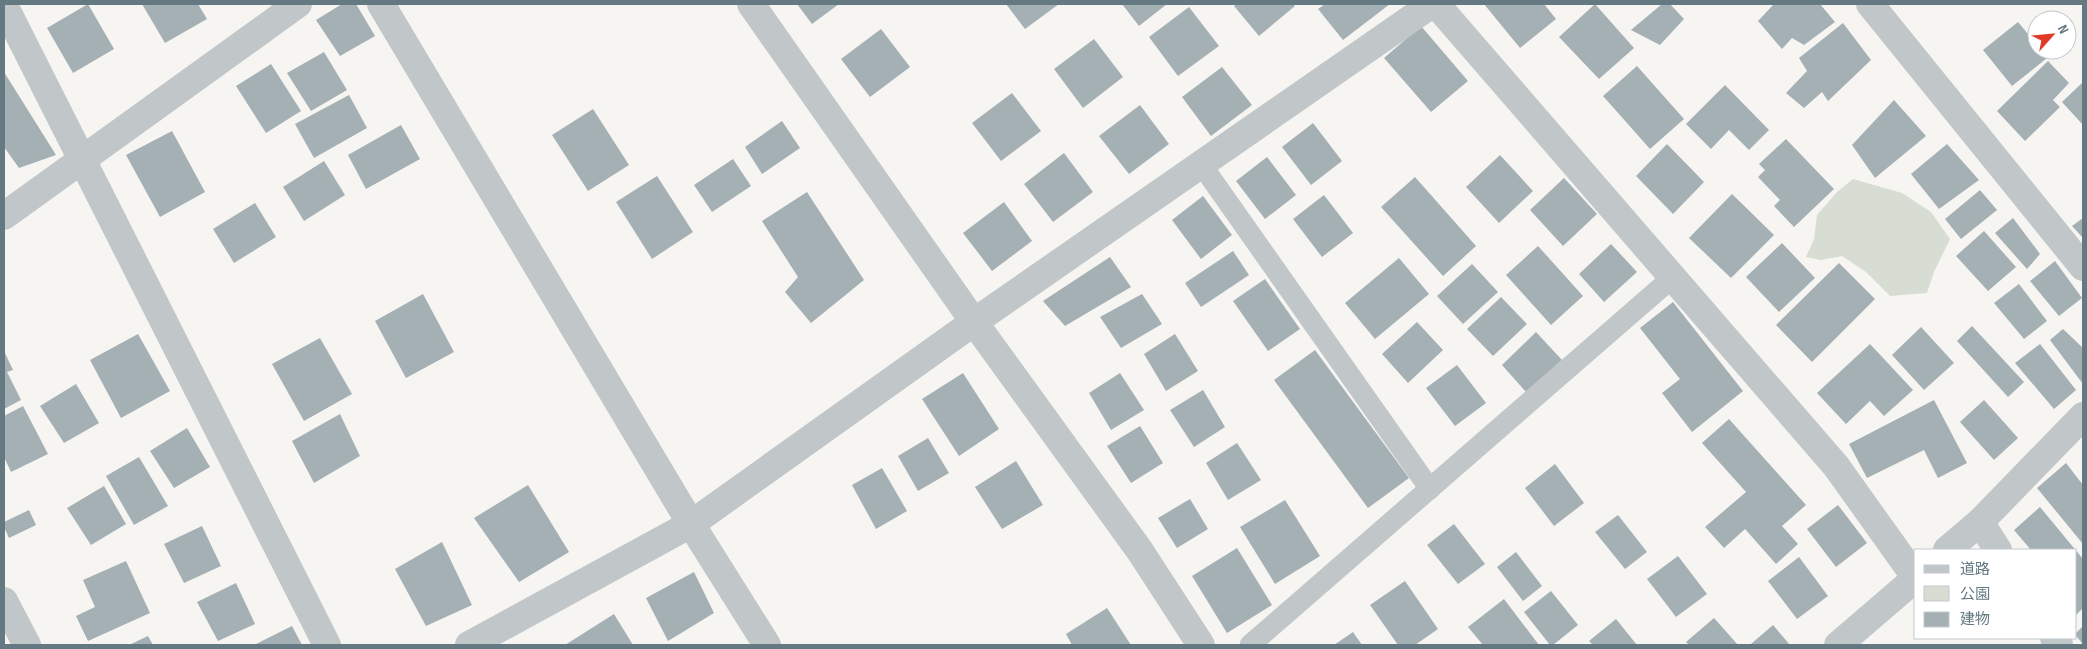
<svg xmlns="http://www.w3.org/2000/svg" width="2087" height="649" font-family="'Sofia Sans Condensed','Noto Sans JP',sans-serif">
  <style>
    .green { fill: #d8ddd3 }
    .building { fill: #a5b0b4 }
    .lines { fill: none; stroke-linecap: round; stroke-linejoin: round }
    .lane { stroke: #c1c6c8; stroke-width: 21 }
    .street { stroke: #c1c6c8; stroke-width: 28 }
  </style>
  <rect width="100%" height="100%" fill="#f6f5f2"/>
  <polygon class="green" points="1853,179 1902,193 1931,212 1950,239 1934,272 1927,293 1890,296 1866,272 1842,256 1821,260 1806,257 1814,239 1817,215 1837,192"/>
  <g class="building">
    <polygon points="88,4 114,49 73,73 47,28"/>
    <polygon points="142,4 198,4 207,19 165,43"/>
    <polygon points="342,4 356,4 375,36 340,56 316,20"/>
    <polygon points="797,4 839,4 812,24"/>
    <polygon points="1006,4 1059,4 1025,29"/>
    <polygon points="1122,4 1167,4 1139,26"/>
    <polygon points="1237,4 1293,4 1295,6 1259,36 1234,6"/>
    <polygon points="1325,4 1390,4 1343,40 1318,9"/>
    <polygon points="1484,4 1544,4 1556,19 1520,48"/>
    <polygon points="1595,4 1634,48 1599,79 1559,37"/>
    <polygon points="1662,4 1670,4 1684,19 1660,45 1631,30"/>
    <polygon points="1774,4 1820,4 1835,22 1804,45 1792,38 1782,49 1758,21"/>
    <polygon points="1189,7 1219,46 1178,76 1149,37"/>
    <polygon points="2018,22 2037,45 2037,50 2041,50 2047,58 2012,86 1983,50"/>
    <polygon points="1843,23 1871,60 1828,101 1822,92 1804,108 1786,93 1807,71 1799,58"/>
    <polygon points="1421,26 1468,81 1431,112 1384,58"/>
    <polygon points="881,29 910,67 870,97 841,59"/>
    <polygon points="1094,39 1123,77 1083,108 1054,69"/>
    <polygon points="324,52 347,90 311,111 287,73"/>
    <polygon points="2048,61 2069,83 2053,100 2060,107 2025,141 1997,111"/>
    <polygon points="271,64 301,111 266,133 236,86"/>
    <polygon points="1637,66 1684,119 1650,149 1603,96"/>
    <polygon points="1222,67 1252,105 1211,136 1182,97"/>
    <polygon points="4,72 56,155 19,168 4,147"/>
    <polygon points="2083,82 2083,125 2062,102"/>
    <polygon points="1725,85 1769,130 1749,150 1729,130 1711,149 1686,124"/>
    <polygon points="1012,93 1041,131 1001,161 972,123"/>
    <polygon points="349,95 367,128 314,158 295,124"/>
    <polygon points="1894,100 1926,136 1875,178 1852,145"/>
    <polygon points="1140,105 1169,144 1129,174 1099,136"/>
    <polygon points="593,109 629,165 588,191 552,135"/>
    <polygon points="782,121 800,148 762,174 745,147"/>
    <polygon points="1313,123 1342,161 1311,185 1282,147"/>
    <polygon points="401,125 420,159 366,189 348,155"/>
    <polygon points="172,131 205,192 160,217 126,155"/>
    <polygon points="1786,139 1834,189 1794,227 1774,206 1780,200 1758,177 1765,170 1759,164"/>
    <polygon points="1667,144 1704,182 1673,214 1636,176"/>
    <polygon points="1947,144 1979,180 1939,209 1911,174"/>
    <polygon points="1064,153 1093,192 1053,222 1024,184"/>
    <polygon points="1500,155 1533,191 1499,223 1466,187"/>
    <polygon points="1267,157 1296,195 1265,219 1236,181"/>
    <polygon points="733,159 751,186 712,212 694,185"/>
    <polygon points="324,161 345,195 304,221 283,187"/>
    <polygon points="657,176 693,232 652,259 616,202"/>
    <polygon points="1415,177 1476,246 1443,276 1381,207"/>
    <polygon points="1564,178 1597,214 1563,246 1530,210"/>
    <polygon points="1980,190 1997,210 1961,239 1945,219"/>
    <polygon points="807,192 864,280 811,323 785,292 798,277 762,221"/>
    <polygon points="1732,194 1774,235 1731,278 1689,238"/>
    <polygon points="1324,195 1353,233 1322,257 1293,219"/>
    <polygon points="1203,196 1232,235 1201,259 1172,220"/>
    <polygon points="1004,202 1032,241 992,271 963,233"/>
    <polygon points="255,203 276,237 234,263 213,229"/>
    <polygon points="2013,218 2040,254 2027,269 1995,233"/>
    <polygon points="2083,218 2083,238 2072,226"/>
    <polygon points="1984,231 2016,267 1988,291 1956,256"/>
    <polygon points="1782,243 1815,278 1779,312 1746,277"/>
    <polygon points="1611,244 1637,272 1604,302 1579,274"/>
    <polygon points="1538,246 1583,296 1551,325 1506,275"/>
    <polygon points="1233,251 1249,275 1201,307 1185,283"/>
    <polygon points="1110,257 1131,287 1065,326 1043,301"/>
    <polygon points="1399,258 1429,294 1375,339 1345,303"/>
    <polygon points="2055,261 2082,298 2059,316 2030,281"/>
    <polygon points="1839,263 1875,299 1812,362 1776,325"/>
    <polygon points="1472,264 1498,292 1463,324 1437,296"/>
    <polygon points="1265,279 1300,329 1268,351 1233,301"/>
    <polygon points="2019,284 2047,321 2024,339 1994,303"/>
    <polygon points="423,294 454,352 406,378 375,321"/>
    <polygon points="1142,294 1162,324 1121,348 1100,317"/>
    <polygon points="1501,297 1527,324 1493,356 1467,329"/>
    <polygon points="1673,302 1743,391 1692,432 1662,393 1680,379 1640,328"/>
    <polygon points="1417,322 1443,350 1408,383 1382,354"/>
    <polygon points="1972,326 2024,382 2008,397 1957,341"/>
    <polygon points="1921,327 1954,363 1924,390 1892,355"/>
    <polygon points="2063,329 2083,348 2083,384 2050,340"/>
    <polygon points="1536,332 1562,360 1527,393 1502,365"/>
    <polygon points="138,334 170,391 121,418 90,360"/>
    <polygon points="1175,334 1198,371 1166,391 1144,354"/>
    <polygon points="320,338 352,394 304,421 272,364"/>
    <polygon points="1870,344 1913,390 1884,416 1870,401 1846,424 1817,393"/>
    <polygon points="2040,344 2076,390 2054,409 2015,363"/>
    <polygon points="1315,350 1409,478 1368,508 1274,380"/>
    <polygon points="4,351 13,370 7,372 21,400 4,409"/>
    <polygon points="1457,365 1486,403 1455,426 1426,388"/>
    <polygon points="963,373 999,429 959,456 922,399"/>
    <polygon points="1120,373 1144,410 1111,430 1089,393"/>
    <polygon points="76,384 99,423 64,443 40,406"/>
    <polygon points="1203,390 1225,427 1194,447 1170,410"/>
    <polygon points="1934,400 1967,463 1938,478 1924,450 1867,478 1849,444"/>
    <polygon points="1984,400 2018,438 1994,460 1960,422"/>
    <polygon points="23,406 48,454 11,472 4,457 4,416"/>
    <polygon points="340,414 360,456 314,483 292,441"/>
    <polygon points="1729,419 1806,505 1782,526 1798,544 1776,564 1745,529 1724,548 1705,527 1746,492 1702,443"/>
    <polygon points="1140,426 1163,463 1131,483 1107,446"/>
    <polygon points="187,428 210,467 174,488 150,451"/>
    <polygon points="928,438 949,473 918,491 898,456"/>
    <polygon points="1237,443 1261,480 1228,500 1206,463"/>
    <polygon points="139,457 168,506 134,525 106,476"/>
    <polygon points="1016,461 1043,505 1002,529 975,487"/>
    <polygon points="2066,463 2083,485 2083,544 2037,488"/>
    <polygon points="1555,464 1584,503 1554,526 1525,488"/>
    <polygon points="882,468 907,511 876,529 852,485"/>
    <polygon points="528,485 569,552 519,582 474,518"/>
    <polygon points="104,486 126,524 91,545 67,508"/>
    <polygon points="1190,499 1208,529 1177,548 1158,518"/>
    <polygon points="1285,500 1320,556 1275,584 1240,527"/>
    <polygon points="1838,505 1867,543 1836,567 1807,529"/>
    <polygon points="2040,507 2083,559 2083,608 2076,615 2076,550 2031,550 2014,530"/>
    <polygon points="29,510 36,525 9,538 4,527 4,522"/>
    <polygon points="1618,515 1647,552 1625,569 1595,532"/>
    <polygon points="1454,524 1485,564 1458,584 1427,545"/>
    <polygon points="202,526 221,566 184,583 164,544"/>
    <polygon points="442,542 472,605 426,626 395,569"/>
    <polygon points="1237,548 1272,605 1227,633 1192,576"/>
    <polygon points="1516,552 1542,586 1523,601 1497,567"/>
    <polygon points="1678,556 1707,594 1676,617 1647,579"/>
    <polygon points="1799,557 1828,596 1797,619 1768,581"/>
    <polygon points="126,561 150,613 88,641 76,616 95,607 83,580"/>
    <polygon points="694,572 714,613 668,641 646,598"/>
    <polygon points="1405,581 1438,629 1415,645 1398,645 1370,605"/>
    <polygon points="236,583 255,624 218,641 197,602"/>
    <polygon points="1551,591 1578,625 1553,645 1550,645 1524,612"/>
    <polygon points="1504,599 1539,645 1483,645 1468,627"/>
    <polygon points="1107,608 1131,645 1072,645 1066,634"/>
    <polygon points="614,614 633,645 565,645"/>
    <polygon points="1714,618 1738,645 1689,645 1686,642"/>
    <polygon points="1616,619 1637,645 1593,645 1589,641"/>
    <polygon points="1773,625 1790,645 1752,645 1751,644"/>
    <polygon points="292,626 302,645 254,645"/>
    <polygon points="2083,626 2083,644 2076,636 2076,633"/>
    <polygon points="1353,632 1362,645 1334,645"/>
    <polygon points="148,636 153,645 129,645"/>
  </g>
  <g class="lines">
    <g class="lane">
      <polyline points="1201,164 1430,489"/>
      <polyline points="1250,645 1673,277"/>
    </g>
    <g class="street">
      <polyline points="381,4 691,524 767,645"/>
      <polyline points="751,4 974,322 1140,551 1201,645"/>
      <polyline points="1436,4 1836,466 1916,578"/>
      <polyline points="1870,4 2083,267"/>
      <polyline points="4,5 327,645"/>
      <polyline points="4,216 298,4"/>
      <polyline points="1980,522 1998,550"/>
      <polyline points="1947,550 1980,522 2083,416"/>
      <polyline points="4,601 27,645"/>
      <polyline points="2054,638 2059,645"/>
      <polyline points="469,645 691,524 974,322 1432,4"/>
      <polyline points="1838,645 1916,578"/>
    </g>
  </g>
  <rect width="2087" height="649" fill="none" stroke="#657983" stroke-width="10"/>
  <rect x="1914" y="549" width="162" height="90" fill="#ffffff" stroke="#c1c9cd"/>
  <rect x="1924" y="565" width="25" height="8" fill="#c1c6c8" stroke="#c1c9cd"/>
  <text x="1960" y="574" font-size="15" fill="#657983">道路</text>
  <rect x="1924" y="586" width="25" height="15" fill="#d8ddd3" stroke="#c1c9cd"/>
  <text x="1960" y="599" font-size="15" fill="#657983">公園</text>
  <rect x="1924" y="612" width="25" height="15" fill="#a5b0b4" stroke="#c1c9cd"/>
  <text x="1960" y="624" font-size="15" fill="#657983">建物</text>
  <g transform="translate(2052 35) rotate(63)"><circle r="24" fill="#ffffff" stroke="#c1c9cd"/>
  <path d="M0-4L9 19L0 12L-9 19Z" fill="#e13b27"/>
  <text y="-8" font-size="14" font-weight="bold" text-anchor="middle" fill="#657983">N</text>
  </g>
</svg>
